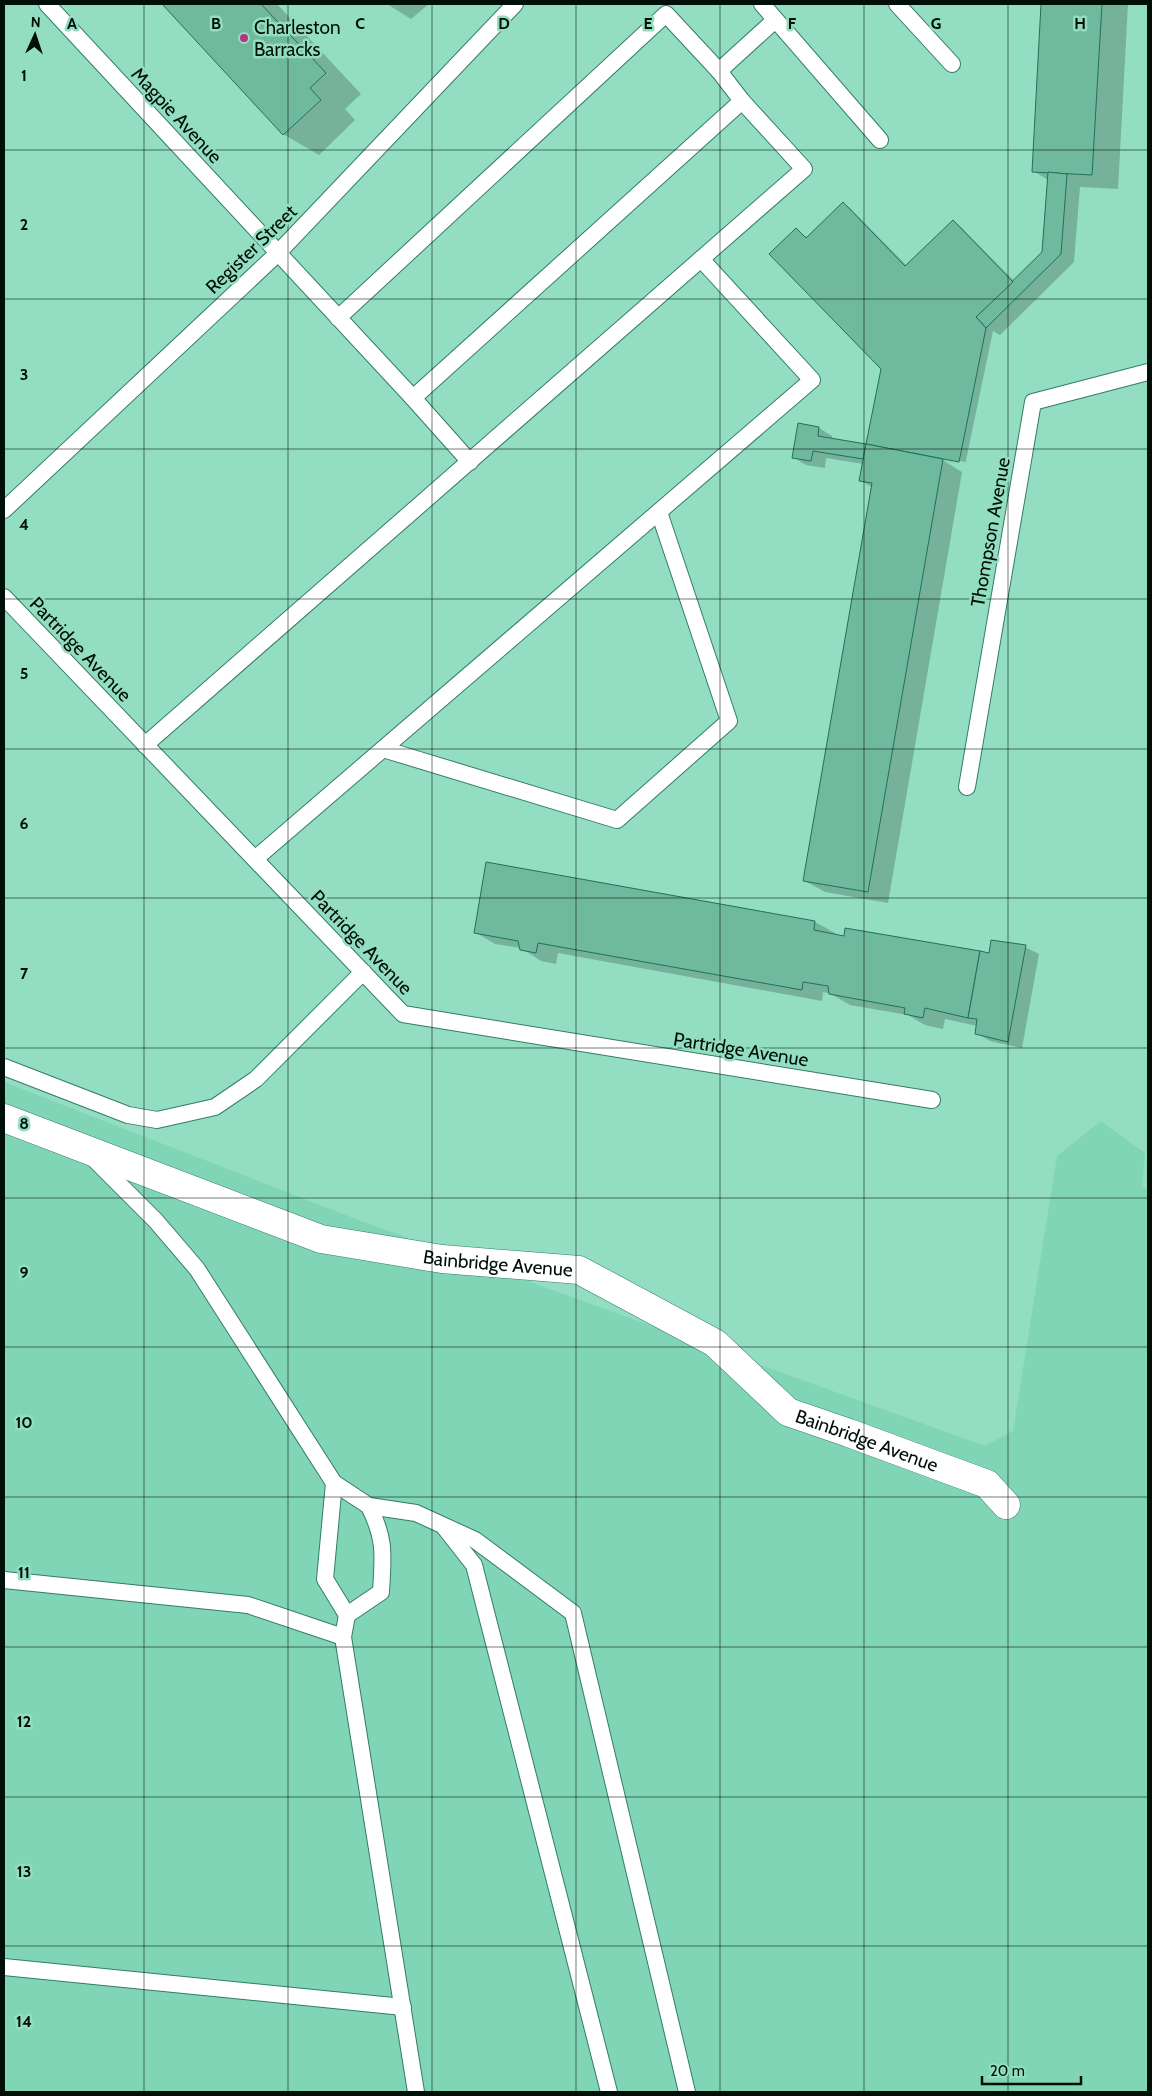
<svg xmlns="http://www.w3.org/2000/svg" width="1152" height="2096" font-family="Cabin,sans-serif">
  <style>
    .built { fill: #80d5b6 }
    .shadow { fill: #0003; fill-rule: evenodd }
    .building { fill: #6fb99e; stroke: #237058 }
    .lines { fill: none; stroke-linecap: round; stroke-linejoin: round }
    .service-casing { stroke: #337d65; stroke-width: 18 }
    .minor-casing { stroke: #337d65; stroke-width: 29 }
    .service { stroke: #fff; stroke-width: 16 }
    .minor { stroke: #fff; stroke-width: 28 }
    .grid { fill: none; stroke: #001009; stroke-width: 1; stroke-opacity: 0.55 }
    .poi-dot { fill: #b53480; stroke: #93dec2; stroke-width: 2 }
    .labels { text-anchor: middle; stroke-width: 5; stroke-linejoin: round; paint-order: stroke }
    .poi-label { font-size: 19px; fill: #001009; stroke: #93dec2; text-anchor: start }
    .street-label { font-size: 19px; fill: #001009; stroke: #93dec2 }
    .grid-label { font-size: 16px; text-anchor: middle; font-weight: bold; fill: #001009; stroke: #93dec2; stroke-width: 5; stroke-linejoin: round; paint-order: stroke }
  </style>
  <rect width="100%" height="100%" fill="#93dec2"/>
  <polygon class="built" points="4,1082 361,1221 985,1446 1013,1431 1057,1156 1101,1121 1145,1153 1142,1187 1148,1188 1148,2092 4,2092"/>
  <g class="shadow">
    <polygon points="164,4 277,4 361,94 345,109 355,120 319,155 283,134"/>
    <polygon points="387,4 429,4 411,19"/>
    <path d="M1042 4H1128L1118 189 1080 187 1074 262 1000 335 993 331 965 465 944 461 962 472 888 903 825 892 805 881 873 488 860 480 863 464 826 458 825 468 806 465 793 457 819 428 832 436V439L867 445 883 368 797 230 808 238 843 203 849 207 907 266 953 222 959 225 1014 281 1043 253 1050 181 1033 171ZM873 444 965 462V465L873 446Z"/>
    <polygon points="488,863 815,922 835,933 835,935 990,954 1025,947 1039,954 1022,1048 990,1041 976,1033 977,1026 945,1019 943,1029 925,1025 908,1015 850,1005 831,994 823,992 822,1001 558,953 556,964 541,961 521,948 495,944 475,932"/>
  </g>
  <g class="building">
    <polygon points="162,4 261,4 326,73 310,88 321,100 283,135"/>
    <polygon points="1041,4 1102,4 1092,175 1032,172"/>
    <polygon points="1048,172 1067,174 1061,254 986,328 976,317 1042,252"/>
    <polygon points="843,202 905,266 953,220 1013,282 976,317 986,328 959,462 866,444 881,369 769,254 796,228 806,238"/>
    <polygon points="798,423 819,427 818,436 866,444 863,459 813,451 811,461 792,458"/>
    <polygon points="866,444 943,459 868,892 803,881 872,483 859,481"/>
    <polygon points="486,862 815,921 814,930 844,936 845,928 980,951 968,1018 925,1008 923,1018 904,1014 905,1008 829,994 828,986 803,982 802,990 538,943 536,953 520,950 518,941 474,933"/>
    <polygon points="991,940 1026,945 1008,1042 975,1034 977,1019 968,1018 980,951 989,953"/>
  </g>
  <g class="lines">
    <defs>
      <g id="service">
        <polyline points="47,4 413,398 470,462"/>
        <polyline points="762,4 880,140"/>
        <polyline points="897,4 952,64"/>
        <polyline points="338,318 666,14 719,71 775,20"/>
        <polyline points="413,398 742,101 719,71"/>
        <polyline points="4,510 277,254 515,4"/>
        <polyline points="4,597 403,1014 932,1100"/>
        <polyline points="145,745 804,169 742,101"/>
        <polyline points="383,749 617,820 729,721 659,512"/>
        <polyline points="967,787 1033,402 1148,372"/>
        <polyline points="255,859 812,380 701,259"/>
        <polyline points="4,1067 128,1115 157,1120 215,1107 256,1079 363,972"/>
        <polyline points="93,1158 156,1221 197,1269 334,1483 369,1506 416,1513 475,1540 573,1613 687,2092"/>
        <polyline points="334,1483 325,1579 347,1615"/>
        <path d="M369 1506C386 1541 383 1555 381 1592L347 1615 343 1637 416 2092"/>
        <polyline points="445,1528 474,1565 609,2092"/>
        <polyline points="4,1580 248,1605 343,1637"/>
        <polyline points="4,1967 403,2007"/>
      </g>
      <g id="minor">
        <path id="s1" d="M4 1118 321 1239 442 1259 579 1270 715 1343 788 1412 849 1433 987 1484 1006 1505"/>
      </g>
    </defs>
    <use href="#service" class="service-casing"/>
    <use href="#minor" class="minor-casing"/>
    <use href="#service" class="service"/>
    <use href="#minor" class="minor"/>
  </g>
  <path class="grid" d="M144 4V2092M288 4V2092M432 4V2092M576 4V2092M720 4V2092M864 4V2092M1008 4V2092M4 150H1148M4 299H1148M4 449H1148M4 599H1148M4 749H1148M4 898H1148M4 1048H1148M4 1198H1148M4 1347H1148M4 1497H1148M4 1647H1148M4 1797H1148M4 1946H1148"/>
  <circle class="poi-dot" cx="244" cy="38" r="5"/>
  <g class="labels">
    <g class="poi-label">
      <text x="254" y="34">Charleston<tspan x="254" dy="22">Barracks</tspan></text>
    </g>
    <g class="street-label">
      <text transform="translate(177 115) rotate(47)" y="7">Magpie Avenue</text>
      <text transform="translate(251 249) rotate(-44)" y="7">Register Street</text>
      <text transform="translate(990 532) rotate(-80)" y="7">Thompson Avenue</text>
      <text transform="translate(81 649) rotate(46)" y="7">Partridge Avenue</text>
      <text transform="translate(362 942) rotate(46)" y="7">Partridge Avenue</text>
      <text transform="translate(741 1049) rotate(9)" y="7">Partridge Avenue</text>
      <text dy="7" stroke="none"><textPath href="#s1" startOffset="518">Bainbridge Avenue</textPath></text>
      <text dy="7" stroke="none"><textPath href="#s1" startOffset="938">Bainbridge Avenue</textPath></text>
    </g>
  </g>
  <g class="grid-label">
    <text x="72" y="29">A</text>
    <text x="216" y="29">B</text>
    <text x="360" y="29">C</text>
    <text x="504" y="29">D</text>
    <text x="648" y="29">E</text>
    <text x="792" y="29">F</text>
    <text x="936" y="29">G</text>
    <text x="1080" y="29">H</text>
    <text x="24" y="81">1</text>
    <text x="24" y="230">2</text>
    <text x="24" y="380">3</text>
    <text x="24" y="530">4</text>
    <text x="24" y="679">5</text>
    <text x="24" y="829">6</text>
    <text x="24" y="979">7</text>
    <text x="24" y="1129">8</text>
    <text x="24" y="1278">9</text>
    <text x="24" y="1428">10</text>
    <text x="24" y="1578">11</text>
    <text x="24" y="1727">12</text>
    <text x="24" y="1877">13</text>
    <text x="24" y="2027">14</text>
  </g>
  <rect width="1152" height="2096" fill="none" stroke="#001009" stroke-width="10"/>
  <g transform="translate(35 35) rotate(3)" stroke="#93dec2" stroke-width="4" paint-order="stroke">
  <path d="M0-4L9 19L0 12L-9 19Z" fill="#001009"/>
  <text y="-8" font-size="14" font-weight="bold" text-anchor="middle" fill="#001009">N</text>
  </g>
  <path d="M982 2076v8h99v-8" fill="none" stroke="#001009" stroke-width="2.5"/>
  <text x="990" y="2076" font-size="15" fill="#001009" stroke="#93dec2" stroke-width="4" paint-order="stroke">20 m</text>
</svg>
